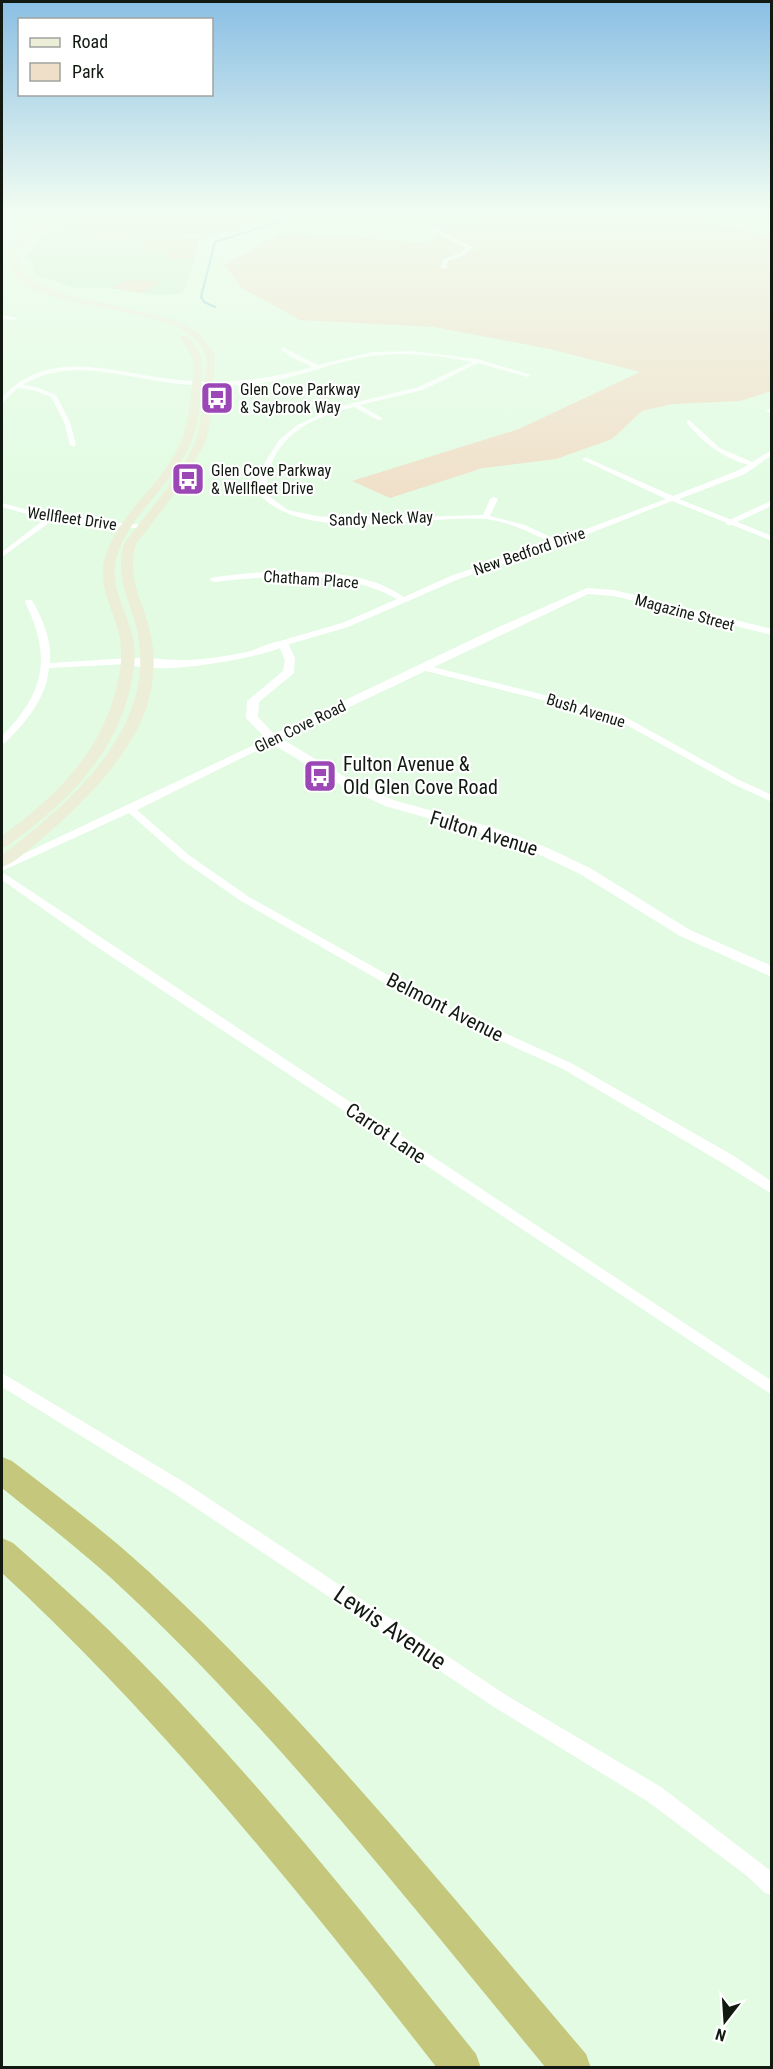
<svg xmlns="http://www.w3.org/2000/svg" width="773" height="2069" font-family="'Roboto Condensed',sans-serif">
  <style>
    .built { fill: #d3f1d3 }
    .green { fill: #f0dfc8 }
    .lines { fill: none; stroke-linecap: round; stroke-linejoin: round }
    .stream { stroke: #9dd0dd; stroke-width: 2 }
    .pedestrian { stroke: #fff; stroke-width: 5 }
    .minor { fill: #fff; fill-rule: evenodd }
    .tertiary { fill: #fff; fill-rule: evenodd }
    .secondary { fill: #edeed8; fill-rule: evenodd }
    .motorway { fill: #c4c77c; fill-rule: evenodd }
    .labels { text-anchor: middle; stroke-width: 4.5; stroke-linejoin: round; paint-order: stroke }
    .far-poi-label { font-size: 16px; fill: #111911; stroke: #fff; text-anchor: start }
    .far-street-label { font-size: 16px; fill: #111911; stroke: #fff }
    .poi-label { font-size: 20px; fill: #111911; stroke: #fff; text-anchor: start }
    .street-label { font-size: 20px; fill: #111911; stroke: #fff }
    .near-street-label { font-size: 24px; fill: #111911; stroke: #fff }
  </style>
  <rect width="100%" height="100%" fill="#e2fbe2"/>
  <polygon class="built" points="76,225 98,239 183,235 186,237 203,237 196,241 198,247 185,289 180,294 157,295 111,288 75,288 36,275 32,268 35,264 31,262 31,260 25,259 39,237"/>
  <g class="green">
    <polygon points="132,213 274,213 247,222 245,224 248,226 217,234 145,236 113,240 98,239 76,225"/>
    <polygon points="479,213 665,213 771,236 771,391 740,401 672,404 642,411 612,439 556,459 483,468 390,498 352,481 519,429 640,372 550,349 434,327 300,320 242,288 224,265 283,232 430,243 447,223 481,222"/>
    <polygon points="147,237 203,237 196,241 198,247 193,259 164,259 166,252 139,251"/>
    <polygon points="126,280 162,281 143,293 111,288"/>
  </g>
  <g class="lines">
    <polyline class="stream" points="215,307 204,302 201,297 215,242 285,220 293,213"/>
    <polyline class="pedestrian" points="729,523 772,503"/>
    <g class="minor">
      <polygon points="313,213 317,213 319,222 315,222"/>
      <polygon points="429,213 435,213 426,219 430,225 473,248 464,255 448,261 446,269 441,268 444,259 460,253 466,248 426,227 421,218"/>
      <polygon points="764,227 772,227 772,230 762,230"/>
      <polygon points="2,315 17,318 14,320 2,319"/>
      <path d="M283 347 318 365 372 352 412 351 478 359 531 375 528 377 478 363 423 390 360 405 382 418V420H378L354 407C321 415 288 428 273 460 270 466 267 472 267 478 267 484 269 491 270 497L288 510 317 516 355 519 483 515 490 499 494 497 498 499 490 516 525 525 557 540 666 499 583 460V458H587L673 496 739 470 748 465C722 457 704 444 687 423V421L689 420 720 448 752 462 772 450V455L745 474 679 499 772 536V541L672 501 560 545 459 579 348 627 283 646 279 643 280 641 342 623 397 599C342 568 275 576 214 582L210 580 211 578C255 570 328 568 370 581 382 584 393 590 404 597L453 575 551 543C531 532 509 522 486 519 424 514 312 544 263 498L259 477 265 462 279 440 297 425 337 407 418 387 472 362C439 355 405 352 372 356 340 360 310 373 279 380 247 387 211 387 179 384 127 379 71 355 23 385L36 387 56 395 70 422 76 445 73 447 70 445 64 422 51 397 33 390 18 388 2 403V398C49 344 119 375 180 380 225 384 269 380 312 367L291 357 281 350Z"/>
      <polygon points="769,409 772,410 772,414 766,411"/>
      <polygon points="2,503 51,516 143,525 147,527 143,529 53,520 2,557 2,552 45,519 2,507"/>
      <path d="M26 600H32C43 619 52 641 50 663L128 658 132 661 128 664 49 668C46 699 26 722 5 743L2 744V736C45 692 52 658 25 602Z"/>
      <polygon points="421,664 620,714 739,780 772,795 772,802 733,784 614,718 418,669 417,667"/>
      <polygon points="273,736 276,737 276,741 137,810 190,856 249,897 436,1002 571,1063 734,1156 772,1182 772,1194 724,1164 563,1069 428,1008 241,901 182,860 129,813 2,871 2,864"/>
      <polygon points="2,872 772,1381 772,1395 97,947 2,880"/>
      <polygon points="2,1373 187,1484 506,1695 661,1787 772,1872 772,1895 765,1893 747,1876 647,1801 494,1707 175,1494 2,1387"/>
    </g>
    <g class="tertiary">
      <polygon points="2,230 27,233 2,234"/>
      <path d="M587 588 614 590 772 629V635L614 596 588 594 282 739 349 779 393 800 498 829 548 848 590 868 690 930 772 966V977L680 936 580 874 538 854 488 835 385 806 341 785 269 742 246 718 247 701 283 671 285 661 280 648C253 659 145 679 123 661 129 655 174 661 187 660 207 659 227 656 247 652 259 649 275 639 287 641L295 658 294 673 259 702 258 717 274 734 492 630Z"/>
    </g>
    <g class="secondary">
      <path d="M81 213H94C65 229 41 221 15 252L22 272 41 285 69 295 172 319 198 332 215 354 212 412 206 441 181 485 136 544C125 584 147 605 152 642 154 652 154 664 153 674 150 740 86 801 39 841 29 849 15 863 2 867V855C67 805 152 734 139 642 135 605 113 584 124 544 147 512 176 483 193 447 202 429 201 409 203 389 204 379 208 367 206 357 192 300 45 317 14 274 11 268 9 258 7 252 26 228 53 220 81 213Z"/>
      <path d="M181 336H187C205 355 203 365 201 390 200 413 196 435 185 455 165 490 129 517 117 556 108 586 128 611 133 639 137 657 133 676 129 693 111 761 62 807 7 846L2 848V836C53 799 98 756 115 693 120 676 123 656 120 639 115 610 95 585 106 555 119 515 155 490 175 454 186 435 189 414 191 393 194 366 197 360 180 338Z"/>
    </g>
    <g class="motorway">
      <path d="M2 1457 12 1461C58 1496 104 1531 147 1570 308 1717 445 1889 586 2054L591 2068H546C407 1900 271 1725 110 1577 75 1546 38 1517 2 1488Z"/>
      <path d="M2 1538 13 1543C56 1581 99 1619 139 1660 261 1783 368 1920 476 2054L481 2068H437C300 1893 165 1724 2 1573Z"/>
    </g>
  </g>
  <linearGradient id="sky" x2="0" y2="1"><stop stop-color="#8abfe4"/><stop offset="0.42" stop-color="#f2fdf2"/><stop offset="1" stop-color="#f2fdf2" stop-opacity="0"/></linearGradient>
  <rect width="773" height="503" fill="url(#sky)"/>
  <defs>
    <symbol id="bus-square" viewBox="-11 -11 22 22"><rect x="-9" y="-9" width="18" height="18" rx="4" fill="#9b47b6" stroke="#fff"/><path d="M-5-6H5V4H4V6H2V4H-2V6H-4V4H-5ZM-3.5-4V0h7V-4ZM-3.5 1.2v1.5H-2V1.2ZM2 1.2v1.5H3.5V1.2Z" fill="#fff"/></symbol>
  </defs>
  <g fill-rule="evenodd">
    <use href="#bus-square" x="198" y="379" width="38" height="38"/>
    <use href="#bus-square" x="169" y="460" width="38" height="38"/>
    <use href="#bus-square" x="301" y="757" width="38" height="38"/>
  </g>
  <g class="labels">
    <g class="far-poi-label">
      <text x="240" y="395">Glen Cove Parkway<tspan x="240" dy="18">&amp; Saybrook Way</tspan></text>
      <text x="211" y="476">Glen Cove Parkway<tspan x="211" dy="18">&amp; Wellfleet Drive</tspan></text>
    </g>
    <g class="far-street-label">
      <text transform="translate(72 518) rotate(8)" y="6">Wellfleet Drive</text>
      <text transform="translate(381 518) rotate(-2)" y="6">Sandy Neck Way</text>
      <text transform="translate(529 551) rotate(-19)" y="6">New Bedford Drive</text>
      <text transform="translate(311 579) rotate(4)" y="6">Chatham Place</text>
      <text transform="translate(685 612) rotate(15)" y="6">Magazine Street</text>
      <text transform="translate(586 710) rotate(17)" y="6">Bush Avenue</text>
      <text transform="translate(300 726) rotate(-26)" y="6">Glen Cove Road</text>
    </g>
    <g class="poi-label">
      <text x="343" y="771">Fulton Avenue &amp;<tspan x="343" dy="23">Old Glen Cove Road</tspan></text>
    </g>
    <g class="street-label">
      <text transform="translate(484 833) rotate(17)" y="7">Fulton Avenue</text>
      <text transform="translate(445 1007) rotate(27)" y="7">Belmont Avenue</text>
      <text transform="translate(386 1133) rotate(34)" y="7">Carrot Lane</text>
    </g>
    <g class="near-street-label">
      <text transform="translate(390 1628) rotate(34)" y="8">Lewis Avenue</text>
    </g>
  </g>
  <rect width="773" height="2069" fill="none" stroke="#111911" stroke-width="6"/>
  <rect x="18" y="18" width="195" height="78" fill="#ffffff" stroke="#a0a3a0" stroke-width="1.5"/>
  <rect x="30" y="38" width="30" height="9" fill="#edeed8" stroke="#a0a3a0" stroke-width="1.5"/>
  <text x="72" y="48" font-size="18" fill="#111911">Road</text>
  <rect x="30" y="63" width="30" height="18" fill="#f0dfc8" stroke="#a0a3a0" stroke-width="1.5"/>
  <text x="72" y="78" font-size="18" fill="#111911">Park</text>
  <g transform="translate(725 2021) rotate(197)" stroke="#ffffff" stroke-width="4.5" paint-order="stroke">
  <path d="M0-4.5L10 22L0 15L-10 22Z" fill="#111911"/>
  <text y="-9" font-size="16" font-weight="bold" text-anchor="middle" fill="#111911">N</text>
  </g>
</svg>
